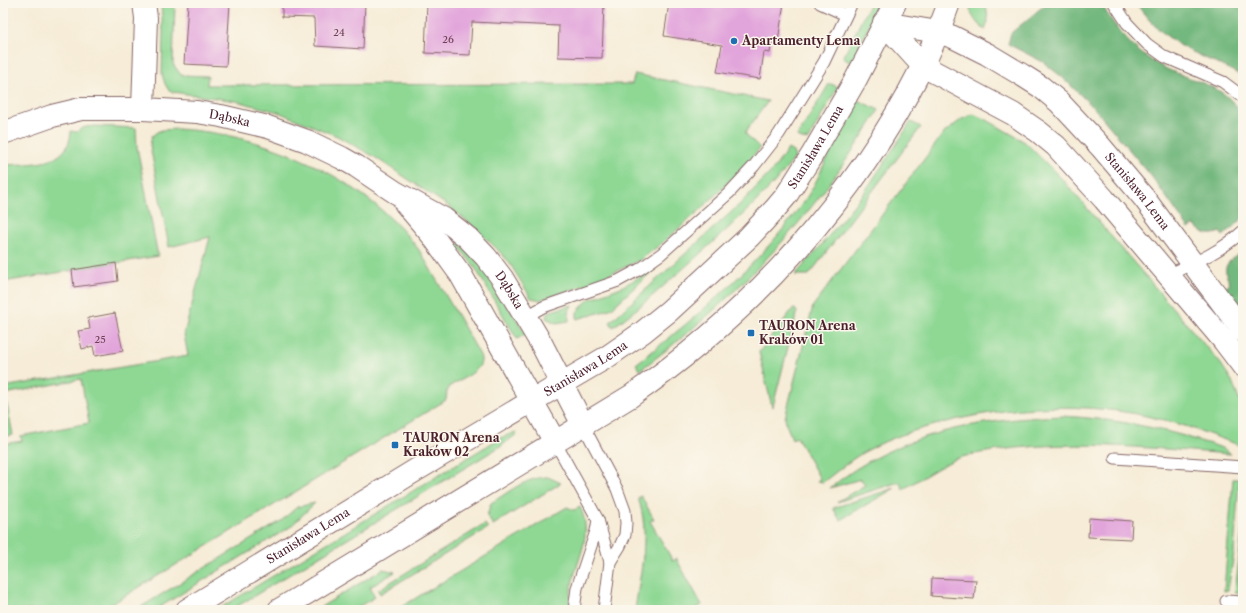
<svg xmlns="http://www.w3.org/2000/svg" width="1246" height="613" font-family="'Libre Caslon Text',serif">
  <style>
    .green { fill: #8fd894; stroke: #6c7c60 }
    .forest { fill: #73b87e; stroke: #5e6c54 }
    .building { fill: #e2a5db }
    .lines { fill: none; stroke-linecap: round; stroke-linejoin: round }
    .service-casing { stroke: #866767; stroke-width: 13 }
    .minor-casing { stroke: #866767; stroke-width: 24 }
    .secondary-casing { stroke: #866767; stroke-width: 24 }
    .service { stroke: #fff; stroke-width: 11 }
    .minor { stroke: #fff; stroke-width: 22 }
    .secondary { stroke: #fff; stroke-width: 22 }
    .poi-dot { fill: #1f6fb2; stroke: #fbf7ec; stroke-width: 1.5 }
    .labels { text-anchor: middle; stroke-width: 3; stroke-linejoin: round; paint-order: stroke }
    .number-label { font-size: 10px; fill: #704057 }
    .poi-label { font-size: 12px; font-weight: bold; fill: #4a1f2b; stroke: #fbf7ec; text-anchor: start }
    .street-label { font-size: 12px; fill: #4a1f2b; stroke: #fbf7ec }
  </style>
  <rect width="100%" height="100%" fill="#fbf7ec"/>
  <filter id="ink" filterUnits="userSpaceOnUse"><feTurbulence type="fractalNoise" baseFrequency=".025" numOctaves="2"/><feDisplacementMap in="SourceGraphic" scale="8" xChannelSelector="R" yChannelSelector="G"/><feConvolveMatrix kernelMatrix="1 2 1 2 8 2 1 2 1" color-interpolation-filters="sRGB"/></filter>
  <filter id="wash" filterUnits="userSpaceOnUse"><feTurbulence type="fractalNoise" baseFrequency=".012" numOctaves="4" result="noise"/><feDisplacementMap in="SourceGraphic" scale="16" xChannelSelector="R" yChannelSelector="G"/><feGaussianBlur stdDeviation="0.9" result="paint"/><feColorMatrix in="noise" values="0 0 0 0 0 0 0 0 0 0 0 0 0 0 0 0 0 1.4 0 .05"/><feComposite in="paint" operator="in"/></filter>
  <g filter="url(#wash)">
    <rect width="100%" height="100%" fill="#f6ecd7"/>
    <g class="green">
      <polygon points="161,3 175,3 173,64 181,75 208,76 207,85 632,84 635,74 768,101 745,133 760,148 739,172 699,211 661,244 640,260 587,285 540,300 531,298 509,262 496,248 473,226 447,205 373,156 337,136 278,112 236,101 173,92 168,89 165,84 162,74 163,32"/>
      <polygon points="870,3 880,3 851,63 843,58"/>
      <path d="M968 3H986L988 22 985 30C975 23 971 14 968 3Z"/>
      <polygon points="829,84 831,84 838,87 808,140 802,139 797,137"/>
      <path d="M857 100 879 110C858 143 837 175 813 205 764 267 704 323 640 370L636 364C699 315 762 263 807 197 816 184 822 168 829 154 838 136 848 118 857 100Z"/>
      <path d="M973 114 987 120 1025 142 1062 179 1221 364 1232 381 1242 408 1243 443 1239 445C1211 435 1184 424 1155 418 1084 401 1009 405 939 424 914 430 890 438 868 450 852 458 838 471 823 482L817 481 820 479 797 437 792 439 786 424 785 418 813 306 944 133 962 119Z"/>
      <polygon points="911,122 921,127 809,275 795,275 819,248 866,190"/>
      <path d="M95 126 136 128 137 147 158 256 3 282V165C30 163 69 168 71 131L77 132C82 126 89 127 95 126Z"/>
      <path d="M176 129C266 133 364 177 419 250 425 259 430 269 436 279 451 304 466 330 480 355 487 371 459 379 449 387L447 391 446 400 102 610H3V444L22 441 21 436 89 423 81 379 5 394 13 435 3 437V387L188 356 184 334 210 237 169 247 150 145 152 136 157 132 162 130Z"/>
      <path d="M788 149 793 152 795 158C765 196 729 228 693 260 667 283 641 307 613 327L610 322 739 205 773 170Z"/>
      <polygon points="457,243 459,243 481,264 526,334 517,339 474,266 457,245"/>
      <polygon points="661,263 612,308 605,311 577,319 577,312 588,300 621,287 642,276"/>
      <polygon points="572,305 568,313 569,321 556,323 546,318 548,313 551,311"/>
      <polygon points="795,309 797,312 773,406 772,407 759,352 792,310"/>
      <path d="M1063 416C1111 419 1155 426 1200 441 1210 444 1224 447 1231 454 1157 449 1082 440 1007 449 993 451 969 454 956 459 938 467 921 479 903 489L899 482 837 502 865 485 861 479 830 488C896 433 980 419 1063 416Z"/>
      <polygon points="516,432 517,434 501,446 231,610 217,610 500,438"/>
      <path d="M548 477 561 483 493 525 487 516 491 503C509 492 526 477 548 477Z"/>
      <polygon points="1233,479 1239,479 1234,553 1228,590 1224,591"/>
      <polygon points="895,488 840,520 833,508"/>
      <path d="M641 496 654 519 650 521 673 561 677 558V560L702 605 697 608 698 610H635C640 573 651 534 638 498Z"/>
      <polygon points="315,503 290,527 155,610 136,610 281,521 297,507"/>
      <path d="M567 507 574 510 580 507C592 531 581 553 574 576 571 587 570 599 568 610H396Z"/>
      <polygon points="1243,523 1243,591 1235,593"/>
      <polygon points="485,524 488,528 380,594 378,590"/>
      <polygon points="383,569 395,572 370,587 375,597 353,610 316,610"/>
    </g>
    <g class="forest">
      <path d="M1047 3H1101C1117 32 1137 55 1167 69 1184 77 1209 83 1224 94 1231 99 1237 107 1243 114V217L1239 222 1223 236 1220 232C1209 237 1202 233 1194 225L1189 229 1152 177 1095 109 1062 77 1043 62 1008 44 1011 33Z"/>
      <path d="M1136 3H1243V77C1229 68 1214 63 1199 55 1174 44 1151 26 1136 3Z"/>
      <path d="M1243 252V314L1225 288 1230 284C1221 265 1227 262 1243 252Z"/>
    </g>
    <g id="blocks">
      <g class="building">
        <polygon points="188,3 230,3 226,66 184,64"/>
        <polygon points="282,3 365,3 363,49 315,46 314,18 282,17"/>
        <polygon points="427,3 604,3 602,58 558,57 559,26 472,22 470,55 425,53"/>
        <polygon points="669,3 784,3 778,41 772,41 770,53 764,52 760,79 717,72 722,45 664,36"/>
        <polygon points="116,263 118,281 74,287 72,270"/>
        <polygon points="115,313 123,351 95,356 93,346 82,349 78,331 90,329 88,318"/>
        <polygon points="1089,518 1132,521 1131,539 1088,537"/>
        <polygon points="932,578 976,580 974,599 931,596"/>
      </g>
    </g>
  </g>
  <g filter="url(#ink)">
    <use href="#blocks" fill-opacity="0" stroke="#866767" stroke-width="1"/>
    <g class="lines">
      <defs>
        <g id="service">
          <polyline points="820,3 846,15"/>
          <polyline points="1114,3 1127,23 1147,44 1165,57 1223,82 1243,97"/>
          <path d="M1168 275C1194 263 1222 251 1243 231"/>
          <polyline points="525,317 543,307 618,281 640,269 661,254 729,193 754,166 779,134 824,62 852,3"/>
          <polyline points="583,425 617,489 625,511 626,523 625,535 620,546 610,562 604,610"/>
          <polyline points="555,442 598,520 610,562"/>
          <polyline points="1115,458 1243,467"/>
          <polyline points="1226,601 1243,602"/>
          <polyline points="574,610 577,588 596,531 598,520"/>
        </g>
        <g id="minor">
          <polyline points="884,23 923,66 1013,114 1039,132 1056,146 1104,199 1224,341 1243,366"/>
          <path id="s1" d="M884 23 938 32 953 37 987 54 1022 75 1041 87 1059 102 1101 147 1144 198 1243 331"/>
          <polyline points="143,109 146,18 144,3"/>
          <path id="s2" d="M3 133 52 116 81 109H143L197 112 221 116 268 127 307 141 342 158 356 166 395 192 444 219 468 238 486 257 502 278 541 343 583 425"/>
          <polyline points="405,203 432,235 461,275 555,442"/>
        </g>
        <g id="secondary">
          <path id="s3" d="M187 610 416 470 532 401 607 357 643 332 669 311 707 276 749 237 775 209 786 196 812 155 856 79 895 3"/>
          <path d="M279 610 631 396C752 312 855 199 922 67 933 46 941 25 949 3"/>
        </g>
      </defs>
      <use href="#service" class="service-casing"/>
      <use href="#minor" class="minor-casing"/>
      <use href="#secondary" class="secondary-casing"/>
      <use href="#service" class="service"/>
      <use href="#minor" class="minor"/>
      <use href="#secondary" class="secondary"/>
    </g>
  </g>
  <g class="poi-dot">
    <circle cx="734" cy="41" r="4"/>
    <rect x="747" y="329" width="8" height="8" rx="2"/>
    <rect x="391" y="441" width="8" height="8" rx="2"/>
  </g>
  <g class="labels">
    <g class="number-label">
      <text x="339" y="36">24</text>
      <text x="448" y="43">26</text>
      <text x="100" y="343">25</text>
    </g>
    <g class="poi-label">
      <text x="742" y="45">Apartamenty Lema</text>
      <text x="759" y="330">TAURON Arena<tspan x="759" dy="14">Kraków 01</tspan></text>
      <text x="403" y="442">TAURON Arena<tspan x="403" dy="14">Kraków 02</tspan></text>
    </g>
    <g class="street-label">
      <text dy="4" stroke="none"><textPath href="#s2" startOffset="231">Dąbska</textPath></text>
      <text dy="4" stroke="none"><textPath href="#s3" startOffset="789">Stanisława Lema</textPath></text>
      <text dy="4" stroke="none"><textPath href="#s1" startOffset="314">Stanisława Lema</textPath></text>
      <text dy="4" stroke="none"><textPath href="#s2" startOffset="567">Dąbska</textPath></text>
      <text dy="4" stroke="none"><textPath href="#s3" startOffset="466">Stanisława Lema</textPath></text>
      <text dy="4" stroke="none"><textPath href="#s3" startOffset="142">Stanisława Lema</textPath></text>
    </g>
  </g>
  <rect width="1246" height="613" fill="none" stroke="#fbf7ec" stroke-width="16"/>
</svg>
